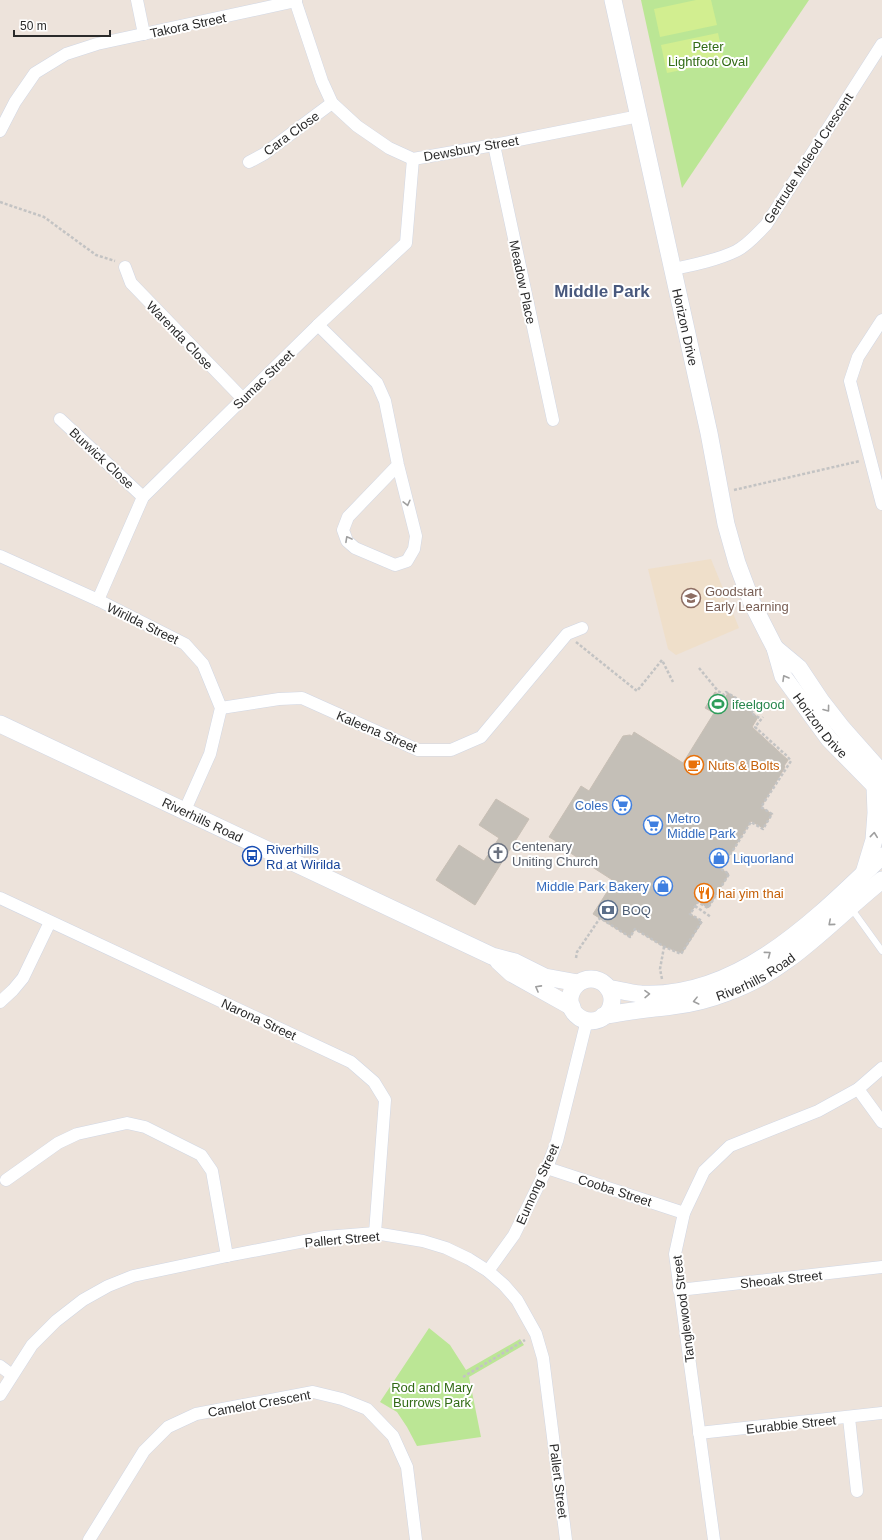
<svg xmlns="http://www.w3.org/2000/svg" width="882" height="1540" font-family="Helvetica,sans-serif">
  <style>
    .education { fill: #efdfca }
    .green { fill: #bbe695 }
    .pitch { fill: #d2ee90 }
    .building { fill: #c4bfb7; stroke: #c8bfb5 }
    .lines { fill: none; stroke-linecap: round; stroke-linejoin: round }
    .lane-casing { stroke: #d1d7e4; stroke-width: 7 }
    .street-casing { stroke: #d1d7e4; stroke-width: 13 }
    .secondary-casing { stroke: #d1d7e4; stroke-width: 18 }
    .path { stroke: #c3c3c3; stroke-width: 2.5; stroke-dasharray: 3 2; stroke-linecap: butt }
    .lane { stroke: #fff; stroke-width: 6 }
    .street { stroke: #fff; stroke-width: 12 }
    .secondary { stroke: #fff; stroke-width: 17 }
    .oneway { stroke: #9f9f9f }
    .labels { text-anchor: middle; stroke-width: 4; stroke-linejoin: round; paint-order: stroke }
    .street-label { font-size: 13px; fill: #2a2a2a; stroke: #fff }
    .park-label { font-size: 13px; fill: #326b16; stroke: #fff }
    .education-label { font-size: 13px; fill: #785e54; stroke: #fff; text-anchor: start }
    .leisure-label { font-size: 13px; fill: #27864d; stroke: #fff; text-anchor: start }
    .food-label { font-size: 13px; fill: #c56008; stroke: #fff; text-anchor: start }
    .shop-label { font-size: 13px; fill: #366cbe; stroke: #fff; text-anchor: end }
    .worship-label { font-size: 13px; fill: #5b616d; stroke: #fff; text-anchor: start }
    .transit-label { font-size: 13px; fill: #164399; stroke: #fff; text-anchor: start }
    .service-label { font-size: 13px; fill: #4e5e75; stroke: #fff; text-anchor: start }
    .district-label { font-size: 17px; font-weight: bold; fill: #48587d; stroke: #fff }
  </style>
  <rect width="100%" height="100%" fill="#ede3db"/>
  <polygon class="education" points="711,559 739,628 676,655 668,649 648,569"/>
  <g class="green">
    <polygon points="641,0 809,0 682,188"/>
    <polygon points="429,1328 450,1345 466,1370 520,1339 524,1345 469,1377 481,1437 417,1446 407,1427 397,1412 380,1402"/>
  </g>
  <g class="pitch">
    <polygon points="696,0 711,0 717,25 660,37 654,9"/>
    <polygon points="718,33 724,61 667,73 661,45"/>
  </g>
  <g class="building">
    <polygon points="715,692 725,698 728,693 753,709 751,713 758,717 752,727 788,760 784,766 785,767 761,807 772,814 763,828 751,821 721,869 729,874 708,908 698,901 690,914 702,922 682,953 663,946 635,929 630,937 593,914 614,881 555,843 556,841 549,837 581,786 589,791 623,736 630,735 632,736 634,732 683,763 714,713 705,708"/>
    <polygon points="496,799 529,819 475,905 436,880 459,845 484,861 499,838 479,825"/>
  </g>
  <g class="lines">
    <defs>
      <polyline id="lane" points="851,908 882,951"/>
      <g id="street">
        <polyline points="137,0 144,34"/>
        <polyline points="295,0 322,81 332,103 357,126 389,148 413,159 494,145 639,116"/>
        <polyline points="0,131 15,102 35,73 66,54 97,44 296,1"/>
        <polyline points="494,145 553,420"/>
        <polyline points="249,162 264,154 332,103"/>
        <polyline points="125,267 131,283 243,399"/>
        <path d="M674 269C693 265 718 260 736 251 748 245 757 234 766 225L882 44"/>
        <polyline points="882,320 858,357 850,381 882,504"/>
        <polyline points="318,325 377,383 385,401 398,465 416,536 414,549 407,561 395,565 355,548 347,541 343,530 348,517 398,465"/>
        <polyline points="60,419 143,497"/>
        <polyline points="0,556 98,600 185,644 203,664 221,708 210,754 185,810"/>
        <polyline points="98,600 143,497 318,325 406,243 413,159"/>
        <polyline points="221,708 279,699 302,698 418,750 451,750 481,737 567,634 582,628"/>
        <polyline points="0,898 351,1062 374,1082 385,1100 375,1233"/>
        <polyline points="0,1002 13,990 23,978 50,922"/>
        <polyline points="858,1089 882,1122"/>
        <polyline points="547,1168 684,1213"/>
        <polyline points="6,1180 58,1143 77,1134 127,1123 145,1127 201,1155 212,1171 227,1256"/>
        <polyline points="488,1271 514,1235 547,1168 557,1141 587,1020"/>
        <polyline points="679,1290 882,1267"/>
        <polyline points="0,1366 12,1375"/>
        <polyline points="0,1395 32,1345 56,1321 83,1300 108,1286 133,1276 227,1256 325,1237 375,1233 423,1241 446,1248 469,1259 488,1271 504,1285 517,1300 536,1334 543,1358 566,1540"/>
        <polyline points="849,1418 857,1491"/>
        <polyline points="699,1433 882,1413"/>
        <polyline points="89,1540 144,1451 168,1427 196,1414 313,1392 342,1399 367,1409 393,1436 407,1467 416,1540"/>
        <polyline points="714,1540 675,1254 684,1213 704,1171 730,1146 818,1111 858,1089 882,1068"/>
      </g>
      <g id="secondary">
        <path id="s1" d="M613 0 709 433 726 524 737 563 752 603 775 648 783 676 829 739 882 793"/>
        <polyline points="775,648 799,668 821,701 842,728 882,773"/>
        <path id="s2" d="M0 724 492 956 515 962 545 977 578 983"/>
        <polyline points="864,873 874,840 876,813 875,786"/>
        <polyline points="498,961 511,973 572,1007"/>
        <circle cx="591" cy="1000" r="21"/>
        <path d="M608 988C619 990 630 993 641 994 739 999 817 918 882 856"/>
        <path id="s3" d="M603 1016C626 1011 649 1009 672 1006 691 1004 710 999 728 992 789 971 833 919 882 880"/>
      </g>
    </defs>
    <use href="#lane" class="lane-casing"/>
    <use href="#street" class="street-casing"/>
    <use href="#secondary" class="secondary-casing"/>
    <g class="path">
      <polyline points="0,202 44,217 96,255 115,261"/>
      <polyline points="734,490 860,461"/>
      <polyline points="576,642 637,691 662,660 673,682"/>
      <polyline points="699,668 718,691 724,695 726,692 754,709 751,713 761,719"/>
      <polyline points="695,906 711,917"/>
      <polyline points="576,958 577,952 600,918 630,937 635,929 663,946 681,954 702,921 690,914 698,902 708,908 729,874 721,869 751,822 763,829 772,814 761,807 791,761 787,756 755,727 763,717"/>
      <polyline points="662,979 660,969 664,947"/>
      <polyline points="463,1377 525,1340"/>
    </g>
    <use href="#lane" class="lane"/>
    <use href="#street" class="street"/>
    <use href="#secondary" class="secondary"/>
  </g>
  <defs><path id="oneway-chevron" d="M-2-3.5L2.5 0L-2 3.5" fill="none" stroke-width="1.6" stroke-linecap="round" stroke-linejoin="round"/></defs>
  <g class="oneway">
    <use href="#oneway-chevron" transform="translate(407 503) rotate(76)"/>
    <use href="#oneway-chevron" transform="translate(348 539) rotate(-119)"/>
    <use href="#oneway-chevron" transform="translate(785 678) rotate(-120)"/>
    <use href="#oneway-chevron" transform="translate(827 709) rotate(53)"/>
    <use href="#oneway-chevron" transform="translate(874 835) rotate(-84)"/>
    <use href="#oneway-chevron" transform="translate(831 923) rotate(139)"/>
    <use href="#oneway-chevron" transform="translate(768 954) rotate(-37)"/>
    <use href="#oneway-chevron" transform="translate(538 988) rotate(-151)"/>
    <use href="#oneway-chevron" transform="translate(647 994) rotate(-1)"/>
    <use href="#oneway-chevron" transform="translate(696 1001) rotate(166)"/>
  </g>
  <defs>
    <symbol id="school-ring" viewBox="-11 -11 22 22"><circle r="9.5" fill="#fff" stroke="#8d6e63" stroke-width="1.5"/><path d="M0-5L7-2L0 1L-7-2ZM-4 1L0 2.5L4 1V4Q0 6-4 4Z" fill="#8d6e63"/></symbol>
    <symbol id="stadium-ring" viewBox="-11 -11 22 22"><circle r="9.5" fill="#fff" stroke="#2e9e5b" stroke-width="1.5"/><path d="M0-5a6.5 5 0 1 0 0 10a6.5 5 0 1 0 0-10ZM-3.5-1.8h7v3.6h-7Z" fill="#2e9e5b"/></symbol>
    <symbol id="cafe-ring" viewBox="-11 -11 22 22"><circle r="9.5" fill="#fff" stroke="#e8710a" stroke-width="1.5"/><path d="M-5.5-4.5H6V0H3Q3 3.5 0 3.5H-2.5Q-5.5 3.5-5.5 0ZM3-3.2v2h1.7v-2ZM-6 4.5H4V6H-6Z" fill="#e8710a"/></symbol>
    <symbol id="supermarket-ring" viewBox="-11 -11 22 22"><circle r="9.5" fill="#fff" stroke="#3f7fe0" stroke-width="1.5"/><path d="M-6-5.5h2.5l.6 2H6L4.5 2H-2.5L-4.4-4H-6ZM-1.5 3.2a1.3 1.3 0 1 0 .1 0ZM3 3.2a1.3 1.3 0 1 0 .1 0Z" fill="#3f7fe0"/></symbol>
    <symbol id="church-ring" viewBox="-11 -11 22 22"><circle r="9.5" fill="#fff" stroke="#6b7280" stroke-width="1.5"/><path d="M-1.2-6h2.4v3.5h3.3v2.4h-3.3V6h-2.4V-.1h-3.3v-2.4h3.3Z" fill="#6b7280"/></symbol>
    <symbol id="bus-ring" viewBox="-11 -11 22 22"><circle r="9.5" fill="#fff" stroke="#1a4fb4" stroke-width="1.5"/><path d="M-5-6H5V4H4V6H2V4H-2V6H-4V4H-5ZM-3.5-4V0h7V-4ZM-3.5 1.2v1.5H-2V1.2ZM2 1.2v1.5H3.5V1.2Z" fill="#1a4fb4"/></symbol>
    <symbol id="shop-ring" viewBox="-11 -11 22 22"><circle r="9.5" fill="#fff" stroke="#3f7fe0" stroke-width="1.5"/><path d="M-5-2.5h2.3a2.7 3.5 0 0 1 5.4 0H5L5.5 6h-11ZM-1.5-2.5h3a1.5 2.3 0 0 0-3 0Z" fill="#3f7fe0"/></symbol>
    <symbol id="restaurant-ring" viewBox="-11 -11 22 22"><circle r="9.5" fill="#fff" stroke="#e8710a" stroke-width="1.5"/><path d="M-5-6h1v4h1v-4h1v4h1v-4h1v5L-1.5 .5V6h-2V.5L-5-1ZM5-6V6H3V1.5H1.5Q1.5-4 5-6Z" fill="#e8710a"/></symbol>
    <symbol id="bank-ring" viewBox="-11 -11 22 22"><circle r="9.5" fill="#fff" stroke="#5c6f8a" stroke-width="1.5"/><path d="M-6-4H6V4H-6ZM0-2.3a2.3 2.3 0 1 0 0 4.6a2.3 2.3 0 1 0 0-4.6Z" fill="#5c6f8a"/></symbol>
  </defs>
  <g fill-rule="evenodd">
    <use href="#school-ring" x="680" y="587" width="22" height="22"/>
    <use href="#stadium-ring" x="707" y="693" width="22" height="22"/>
    <use href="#cafe-ring" x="683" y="754" width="22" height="22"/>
    <use href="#supermarket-ring" x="611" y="794" width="22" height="22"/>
    <use href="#supermarket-ring" x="642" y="814" width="22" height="22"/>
    <use href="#church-ring" x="487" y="842" width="22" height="22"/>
    <use href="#bus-ring" x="241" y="845" width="22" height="22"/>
    <use href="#shop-ring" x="708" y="847" width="22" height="22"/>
    <use href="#shop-ring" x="652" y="875" width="22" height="22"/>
    <use href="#restaurant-ring" x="693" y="882" width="22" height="22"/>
    <use href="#bank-ring" x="597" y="899" width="22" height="22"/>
  </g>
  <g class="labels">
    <g class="street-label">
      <text transform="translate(188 25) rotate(-12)" y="5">Takora Street</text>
      <text transform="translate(291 133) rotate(-36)" y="5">Cara Close</text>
      <text transform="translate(471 148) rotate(-10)" y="5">Dewsbury Street</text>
      <text transform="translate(808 158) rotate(-57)" y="5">Gertrude Mcleod Crescent</text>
      <text transform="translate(523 282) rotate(78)" y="5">Meadow Place</text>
      <text dy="5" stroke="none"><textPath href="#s1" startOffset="335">Horizon Drive</textPath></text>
      <text transform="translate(180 335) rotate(46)" y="5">Warenda Close</text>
      <text transform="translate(263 379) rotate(-44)" y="5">Sumac Street</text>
      <text transform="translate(102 458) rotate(43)" y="5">Burwick Close</text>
      <text transform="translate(143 623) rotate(26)" y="5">Wirilda Street</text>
      <text dy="5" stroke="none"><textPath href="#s1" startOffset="761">Horizon Drive</textPath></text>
      <text transform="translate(377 731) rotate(23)" y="5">Kaleena Street</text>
      <text dy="5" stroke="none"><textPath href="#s2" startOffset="224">Riverhills Road</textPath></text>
      <text dy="5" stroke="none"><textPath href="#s3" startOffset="159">Riverhills Road</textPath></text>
      <text transform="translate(259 1019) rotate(25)" y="5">Narona Street</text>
      <text transform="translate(537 1184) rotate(-66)" y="5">Eumong Street</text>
      <text transform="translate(615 1190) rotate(18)" y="5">Cooba Street</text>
      <text transform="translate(342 1239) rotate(-5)" y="5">Pallert Street</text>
      <text transform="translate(781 1279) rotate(-6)" y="5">Sheoak Street</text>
      <text transform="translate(683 1309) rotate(-97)" y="5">Tanglewood Street</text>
      <text transform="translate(259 1403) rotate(-10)" y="5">Camelot Crescent</text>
      <text transform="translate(791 1424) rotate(-6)" y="5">Eurabbie Street</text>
      <text transform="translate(559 1481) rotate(83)" y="5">Pallert Street</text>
    </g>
    <g class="park-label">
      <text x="708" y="51">Peter<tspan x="708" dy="15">Lightfoot Oval</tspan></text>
      <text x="432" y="1392">Rod and Mary<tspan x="432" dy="15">Burrows Park</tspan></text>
    </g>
    <g class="education-label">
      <text x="705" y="596">Goodstart<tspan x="705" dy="15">Early Learning</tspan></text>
    </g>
    <g class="leisure-label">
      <text x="732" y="709">ifeelgood</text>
    </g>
    <g class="food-label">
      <text x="708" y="770">Nuts &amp; Bolts</text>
      <text x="718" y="898">hai yim thai</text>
    </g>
    <g class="shop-label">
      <text x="608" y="810">Coles</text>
      <text x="667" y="823" text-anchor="start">Metro<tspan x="667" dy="15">Middle Park</tspan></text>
      <text x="733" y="863" text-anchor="start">Liquorland</text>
      <text x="649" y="891">Middle Park Bakery</text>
    </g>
    <g class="worship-label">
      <text x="512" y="851">Centenary<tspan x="512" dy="15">Uniting Church</tspan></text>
    </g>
    <g class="transit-label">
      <text x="266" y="854">Riverhills<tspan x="266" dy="15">Rd at Wirilda</tspan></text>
    </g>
    <g class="service-label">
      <text x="622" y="915">BOQ</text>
    </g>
    <g class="district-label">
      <text x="602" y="297">Middle Park</text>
    </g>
  </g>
  <path d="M14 30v6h96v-6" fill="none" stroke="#2a2a2a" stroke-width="2"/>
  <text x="20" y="30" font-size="12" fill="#2a2a2a" stroke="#ffffff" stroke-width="3" paint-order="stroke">50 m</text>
</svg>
